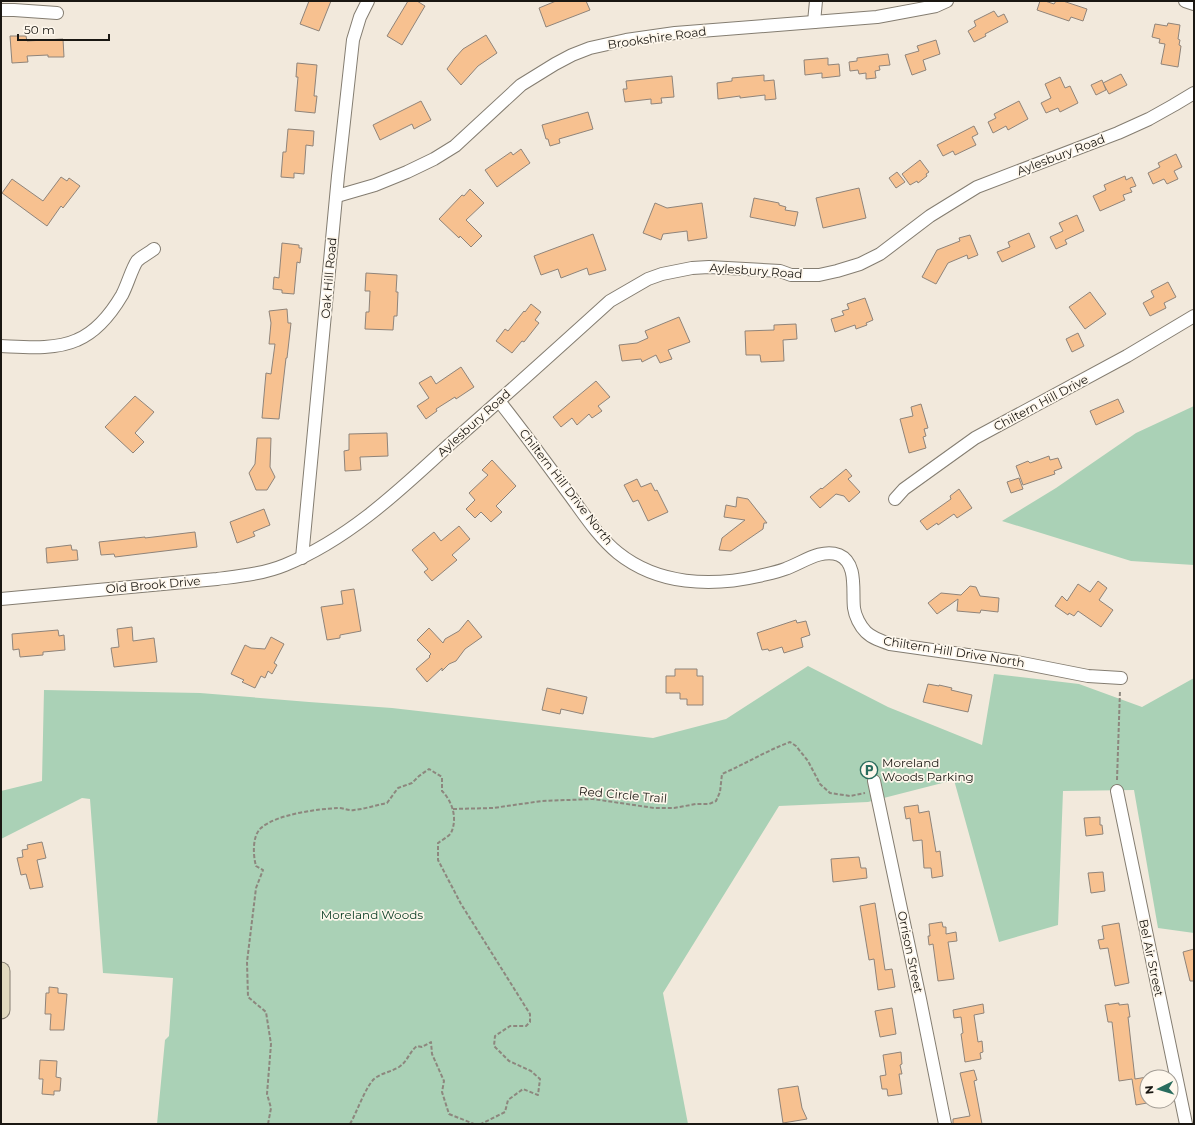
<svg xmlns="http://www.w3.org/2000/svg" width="1195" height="1125" font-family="Montserrat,sans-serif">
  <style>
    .green { fill: #aad1b6 }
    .building { fill: #f7c190; stroke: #8f847a }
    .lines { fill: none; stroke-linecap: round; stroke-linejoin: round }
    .street-casing { stroke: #847d71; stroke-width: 14 }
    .secondary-casing { stroke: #847d71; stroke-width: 19 }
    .path { stroke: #8d877e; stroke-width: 2; stroke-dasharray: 4 2; stroke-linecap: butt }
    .street { stroke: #fff; stroke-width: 12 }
    .secondary { stroke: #e2dac0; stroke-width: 17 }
    .labels { text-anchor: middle; stroke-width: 3.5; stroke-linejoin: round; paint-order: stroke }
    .street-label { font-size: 12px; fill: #1a1712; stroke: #fef7ec }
    .poi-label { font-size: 12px; fill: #1a1712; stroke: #fef7ec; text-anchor: start }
    .park-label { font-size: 12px; fill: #05391f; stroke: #fef7ec }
  </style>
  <rect width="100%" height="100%" fill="#f2e9dc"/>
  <g class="green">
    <polygon points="1194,406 1194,565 1131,561 1002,521 1056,488 1136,433"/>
    <polygon points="808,666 888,707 982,745 994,674 1079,684 1142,707 1194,678 1194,933 1158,928 1134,790 1063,791 1058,925 999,942 954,780 868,802 779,806 663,993 688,1124 157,1124 165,1040 169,1036 173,978 103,973 90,799 82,798 1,839 1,791 42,781 44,690 200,693 309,702 392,708 653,738 726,719"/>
  </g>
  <g class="building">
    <polygon points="309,1 331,1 319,31 300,24"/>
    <polygon points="408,1 417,1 425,6 402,45 387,36"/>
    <polygon points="556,1 586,1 590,10 546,27 539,8"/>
    <polygon points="1040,1 1045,1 1054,4 1056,1 1063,1 1087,9 1083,21 1071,17 1069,21 1037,10"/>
    <polygon points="994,11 998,17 1004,14 1008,22 985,34 986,36 974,42 968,31 976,26 974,21"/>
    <polygon points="1168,23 1180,25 1178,39 1180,40 1179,45 1181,46 1178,67 1161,64 1165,44 1159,43 1160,39 1152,37 1155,24 1167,26"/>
    <polygon points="486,35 497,53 478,66 461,85 447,69 455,58 463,49"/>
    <polygon points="10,36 26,36 27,41 63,39 64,57 48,57 48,55 27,56 28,62 12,63"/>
    <polygon points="936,40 940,54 923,60 926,70 912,75 905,55 919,51 917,46"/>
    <polygon points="888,54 890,65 879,66 880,70 875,71 876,78 866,79 866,73 859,74 858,70 850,71 849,62 857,61 857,58"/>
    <polygon points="828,58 828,65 839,64 840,76 822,78 822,73 805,75 804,60"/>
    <polygon points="297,63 317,65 314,96 317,96 315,113 295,111 298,77 296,77"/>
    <polygon points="1121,74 1127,85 1109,94 1103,83"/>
    <polygon points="764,75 764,81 774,80 776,99 765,100 765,95 740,98 740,96 718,99 717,83 732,81 732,78"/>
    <polygon points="672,76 674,97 661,98 662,103 651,104 651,99 625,102 623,89 627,89 626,81"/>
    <polygon points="1060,77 1065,88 1070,86 1078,103 1060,112 1058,108 1046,113 1041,103 1051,98 1045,84"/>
    <polygon points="1102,80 1106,90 1096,95 1091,85"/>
    <polygon points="421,101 431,120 414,129 412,124 380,140 373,125"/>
    <polygon points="1019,101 1028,119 1008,130 1006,126 993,133 988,122 996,118 994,114"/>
    <polygon points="588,112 593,129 559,139 560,143 550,146 548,139 546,139 542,125"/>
    <polygon points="974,126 978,134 972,137 976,145 955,155 953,151 943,156 937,145"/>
    <polygon points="288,129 314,131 313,146 306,145 304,174 294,173 294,178 281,177 283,152 286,152"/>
    <polygon points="521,149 530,163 497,187 485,170 511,152 513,155"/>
    <polygon points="1176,154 1182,167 1174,171 1178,179 1167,184 1164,179 1153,184 1148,173 1160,167 1158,163"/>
    <polygon points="920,160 929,172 926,174 927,176 918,183 917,181 910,185 902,174"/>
    <polygon points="897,172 905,182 896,188 889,178"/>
    <polygon points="1125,176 1126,180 1132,177 1136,186 1130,188 1132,192 1123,195 1125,200 1100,211 1093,196 1106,190 1104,185"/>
    <polygon points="61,177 67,181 69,178 80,186 63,208 61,206 47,226 2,193 12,179 43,201"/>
    <polygon points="859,188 866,218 823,228 816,198"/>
    <polygon points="470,189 484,203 466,220 482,236 471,247 460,236 459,238 439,219 462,195 464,196"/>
    <polygon points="754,198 779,203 779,205 786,207 785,210 798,212 795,226 750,217"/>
    <polygon points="655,203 667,208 702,203 707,238 688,241 687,231 663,234 661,240 643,233"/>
    <polygon points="1077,215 1084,231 1065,240 1067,244 1056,249 1050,237 1063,231 1059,223"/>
    <polygon points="1029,233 1035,247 1002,262 997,252 1010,247 1008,242"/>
    <polygon points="593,234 606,270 589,275 587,268 561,278 558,269 541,275 534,256"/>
    <polygon points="970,235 978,255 968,259 967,255 948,263 936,284 922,277 937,250 960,241 959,238"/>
    <polygon points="282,243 299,245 299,248 302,248 300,263 297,262 294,294 282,293 282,290 273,289 274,277 279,278"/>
    <polygon points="366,273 397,275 396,292 398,292 397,316 394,316 393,330 365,329 366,312 369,312 370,291 365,291"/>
    <polygon points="1168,282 1176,297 1164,303 1166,308 1150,316 1143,303 1154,297 1151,291"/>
    <polygon points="1090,292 1106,314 1085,329 1069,307"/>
    <polygon points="865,298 873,320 866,323 867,325 856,329 855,325 835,332 831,319 844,315 842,311 849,309 847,304"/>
    <polygon points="531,304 541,312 535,320 539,323 524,342 522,341 512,353 496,341 505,329 508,331 524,311 525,312"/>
    <polygon points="287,309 288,323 291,323 287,358 286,358 279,419 262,418 266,373 271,374 275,344 269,344 271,323 269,311"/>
    <polygon points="679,317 690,342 668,350 672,359 660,363 656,355 642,362 641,359 622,361 619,345 637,343 648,338 645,331"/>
    <polygon points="796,324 797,339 783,340 784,361 761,362 760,355 746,355 745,331 774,330 774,325"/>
    <polygon points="1078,333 1084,346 1072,352 1066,339"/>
    <polygon points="461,367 474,387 456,399 455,397 436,409 437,411 426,419 417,406 429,398 419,383 431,376 436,384"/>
    <polygon points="596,381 610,397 598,406 602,411 592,418 589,414 577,425 572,418 561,427 553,417"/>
    <polygon points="135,396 154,412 135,433 144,442 133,453 105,427"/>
    <polygon points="1118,399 1124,412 1096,425 1090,411"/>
    <polygon points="921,404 928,428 924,429 926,436 923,437 926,448 909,453 900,419 913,416 911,407"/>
    <polygon points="387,433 388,456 360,457 361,470 345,471 344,451 349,450 349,434"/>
    <polygon points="257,438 271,438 270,467 275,477 267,490 256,490 249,473 255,464"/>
    <polygon points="1049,456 1050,460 1058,458 1062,468 1054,471 1055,474 1023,485 1016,466 1028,461 1030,463"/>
    <polygon points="492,460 516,486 496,506 502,512 491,522 481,512 475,518 466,509 475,500 469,493 488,475 482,470"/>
    <polygon points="846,469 852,476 848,479 860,492 849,502 844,496 836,494 820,508 810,497 821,488 822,489"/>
    <polygon points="1019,478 1023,489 1011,493 1007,482"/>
    <polygon points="637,479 641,487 651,483 655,491 657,490 668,512 648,521 638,500 633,502 624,485"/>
    <polygon points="959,489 972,508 957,518 954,514 938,525 937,523 927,530 920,521 951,499 950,496"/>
    <polygon points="737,497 748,499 767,523 764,523 763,529 731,551 719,550 722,538 745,520 724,517 726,505 736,507"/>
    <polygon points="264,509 270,525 253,532 255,536 237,543 230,522"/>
    <polygon points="459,526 470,539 452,555 457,560 432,581 424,572 428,569 412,550 434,532 441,541"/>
    <polygon points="195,532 197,547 115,557 114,554 101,555 99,542 145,537 145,538"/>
    <polygon points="71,545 72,550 77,550 78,560 47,563 46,548"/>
    <polygon points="1098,581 1107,588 1099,600 1113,610 1101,627 1078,611 1074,616 1069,613 1068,615 1055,606 1062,596 1067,601 1078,584 1090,592"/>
    <polygon points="970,586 976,587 980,596 999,598 998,612 981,610 980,613 957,611 958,599 937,614 928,603 941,593 961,595"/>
    <polygon points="354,589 361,631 340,635 340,638 327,640 321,607 343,604 341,591"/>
    <polygon points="468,620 482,637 465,649 456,661 449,664 442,671 442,668 427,682 416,669 430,657 429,656 431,654 417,640 429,628 443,643 445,639 459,631"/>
    <polygon points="796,620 797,623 806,621 810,635 801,638 803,647 784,653 782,647 769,651 768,649 762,650 757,633"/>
    <polygon points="132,627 133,641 154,638 157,662 114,667 111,648 119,647 117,629"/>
    <polygon points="58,630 59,636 64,635 65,650 43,652 43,655 20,657 19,649 13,650 12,634"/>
    <polygon points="271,637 284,644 274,663 277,665 272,674 268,671 265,678 261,676 255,688 242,682 244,680 231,674 245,645 251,648 265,649"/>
    <polygon points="675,669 697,669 697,676 703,676 703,705 687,705 687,699 680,699 680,693 666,693 666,676 675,676"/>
    <polygon points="928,684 939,686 939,685 952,688 951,690 972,695 968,712 923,702"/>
    <polygon points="547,688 587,697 583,714 561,709 560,714 542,710"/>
    <polygon points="918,805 919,813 929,811 936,852 940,851 943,876 932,878 931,868 924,868 922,840 913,841 910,818 906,819 904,807"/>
    <polygon points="1100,817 1100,825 1102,825 1103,834 1086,836 1084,818"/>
    <polygon points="42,842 46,858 37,860 43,887 30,889 26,874 21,875 17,858 23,857 22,850 28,849 27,845"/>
    <polygon points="859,857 861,868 866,868 867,878 833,882 831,859"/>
    <polygon points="1103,872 1105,891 1091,893 1088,873"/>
    <polygon points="875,903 885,970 892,969 895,987 878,990 874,959 869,960 860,906"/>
    <polygon points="942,922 943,927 946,927 946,934 956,932 957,941 948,942 954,979 938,981 933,944 929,945 928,936 930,936 929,924"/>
    <polygon points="1119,923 1129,983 1115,986 1108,948 1100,949 1098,940 1104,939 1102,926"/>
    <polygon points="1194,949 1194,981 1190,981 1183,952"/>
    <polygon points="49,987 58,988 58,993 67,994 64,1030 50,1030 51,1014 45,1014 46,993 49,993"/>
    <polygon points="1119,1003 1119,1005 1128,1004 1130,1017 1128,1017 1135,1079 1147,1077 1147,1103 1136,1105 1132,1079 1119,1081 1112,1022 1108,1022 1105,1005"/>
    <polygon points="983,1004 984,1013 974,1015 978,1042 982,1041 983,1052 980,1053 981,1059 965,1062 961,1034 963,1033 961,1017 954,1018 953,1010"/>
    <polygon points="892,1008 896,1034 880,1037 875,1011"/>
    <polygon points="901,1052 902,1064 900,1065 902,1074 899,1074 902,1094 888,1096 887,1089 882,1089 880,1076 886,1075 883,1055"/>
    <polygon points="40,1060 57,1061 56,1077 61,1078 60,1091 54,1091 54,1095 42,1094 43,1079 39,1079"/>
    <polygon points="974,1070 977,1080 974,1081 982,1124 953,1124 953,1119 970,1116 960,1073"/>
    <polygon points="798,1086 802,1108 807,1119 783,1123 778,1089"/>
  </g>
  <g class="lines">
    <defs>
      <g id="street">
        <polyline points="1185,1 1194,4"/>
        <polyline points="1,10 14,10 57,13"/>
        <polyline points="814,22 816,1"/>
        <polyline points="337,196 375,185 407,172 434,159 455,146 521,85 555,64 572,55 590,48 626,40 675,33 877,17 936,6 947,1"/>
        <path d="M1 346C25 347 55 350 77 340 96 332 112 312 122 295 127 286 132 268 137 261 141 257 149 253 154 249"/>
        <path d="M499 401C522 430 544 460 566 490 582 511 597 536 618 553 658 585 711 587 759 576 767 574 777 572 785 569 802 563 821 548 839 555 858 563 852 592 854 608 855 616 860 626 866 632 872 638 881 641 890 644L1017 662 1088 676 1121 678"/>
        <polyline points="895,499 904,489 975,438 1127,356 1194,316"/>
        <polyline points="302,558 338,176 353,40 360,17 368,1"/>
        <path d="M1 599 217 579C240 576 263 574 285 565 349 539 400 490 450 444 504 397 557 349 610 301L648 279 662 274 692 268 709 267 780 271 791 275H819L837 271 860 264 880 254 930 216 977 187 1118 133 1149 119 1174 105 1194 93"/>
        <polyline points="874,781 920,999 945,1124"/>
        <polyline points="1117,791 1186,1124"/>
      </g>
      <polyline id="secondary" points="1,971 1,1010"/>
    </defs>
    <use href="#street" class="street-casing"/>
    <use href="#secondary" class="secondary-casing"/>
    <g class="path">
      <polyline points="1117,780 1120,690"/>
      <path d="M453 809 493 808 542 801 593 799 654 808H674L696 804H709L716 801 720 792 722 774C745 764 766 751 790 742L796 746 808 761 820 784 830 793 850 796 865 793"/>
      <path d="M268 1124 271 1108 267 1094 271 1044 266 1012 248 997 247 962 256 888 263 870 256 866C253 855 252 836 261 828 277 814 318 809 338 808 344 808 349 811 354 810 365 809 376 805 387 803L398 788 412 783 419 776 429 769 442 777V791C452 801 458 818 451 833 448 837 442 840 438 843V860L461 904 530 1014V1022L526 1026H510L495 1036 494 1046 509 1061 531 1071 540 1079 538 1095 523 1089 508 1100 505 1112 481 1124"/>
      <path d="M350 1124C357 1112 365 1088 374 1079 381 1073 391 1072 399 1067 408 1061 409 1052 417 1046L422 1047 431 1042 432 1054 444 1081 442 1092 449 1114 474 1124"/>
    </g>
    <use href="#street" class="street"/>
    <use href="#secondary" class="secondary"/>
  </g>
  <defs>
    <symbol id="parking-ring" viewBox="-11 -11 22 22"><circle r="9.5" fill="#fef7ec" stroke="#296c5d" stroke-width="1.5"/><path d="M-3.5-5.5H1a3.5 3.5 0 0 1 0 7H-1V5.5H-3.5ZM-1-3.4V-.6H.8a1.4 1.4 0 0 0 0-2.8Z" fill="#296c5d"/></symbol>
  </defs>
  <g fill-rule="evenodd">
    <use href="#parking-ring" x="859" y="760" width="20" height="20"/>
  </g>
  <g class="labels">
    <g class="street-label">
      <text transform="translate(657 38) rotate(-8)" y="4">Brookshire Road</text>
      <text transform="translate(1061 155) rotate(-21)" y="4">Aylesbury Road</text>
      <text transform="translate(756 271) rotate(4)" y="4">Aylesbury Road</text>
      <text transform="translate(329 278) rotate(-85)" y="4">Oak Hill Road</text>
      <text transform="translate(1041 403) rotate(-28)" y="4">Chiltern Hill Drive</text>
      <text transform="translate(474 423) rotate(-42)" y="4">Aylesbury Road</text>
      <text transform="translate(566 487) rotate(52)" y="4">Chiltern Hill Drive North</text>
      <text transform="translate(153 585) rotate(-5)" y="4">Old Brook Drive</text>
      <text transform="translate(954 652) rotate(9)" y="4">Chiltern Hill Drive North</text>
      <text transform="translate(623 795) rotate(5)" y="4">Red Circle Trail</text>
      <text transform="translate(910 952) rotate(78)" y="4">Orrison Street</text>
      <text transform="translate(1151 958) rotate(78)" y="4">Bel Air Street</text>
    </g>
    <g class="poi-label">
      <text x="882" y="767">Moreland<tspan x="882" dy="14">Woods Parking</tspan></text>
    </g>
    <g class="park-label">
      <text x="372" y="919">Moreland Woods</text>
    </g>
  </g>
  <rect width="1195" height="1125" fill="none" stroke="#1a1712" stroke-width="4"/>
  <g transform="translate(1159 1089) rotate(265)"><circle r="19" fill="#fef7ec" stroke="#a39d95"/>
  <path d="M0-3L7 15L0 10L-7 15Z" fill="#296c5d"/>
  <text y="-6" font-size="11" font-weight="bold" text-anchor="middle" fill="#1a1712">N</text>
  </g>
  <path d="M18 34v6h91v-6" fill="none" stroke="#1a1712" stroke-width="2"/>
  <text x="24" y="34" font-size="12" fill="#1a1712" stroke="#fef7ec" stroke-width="3" paint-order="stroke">50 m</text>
</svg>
